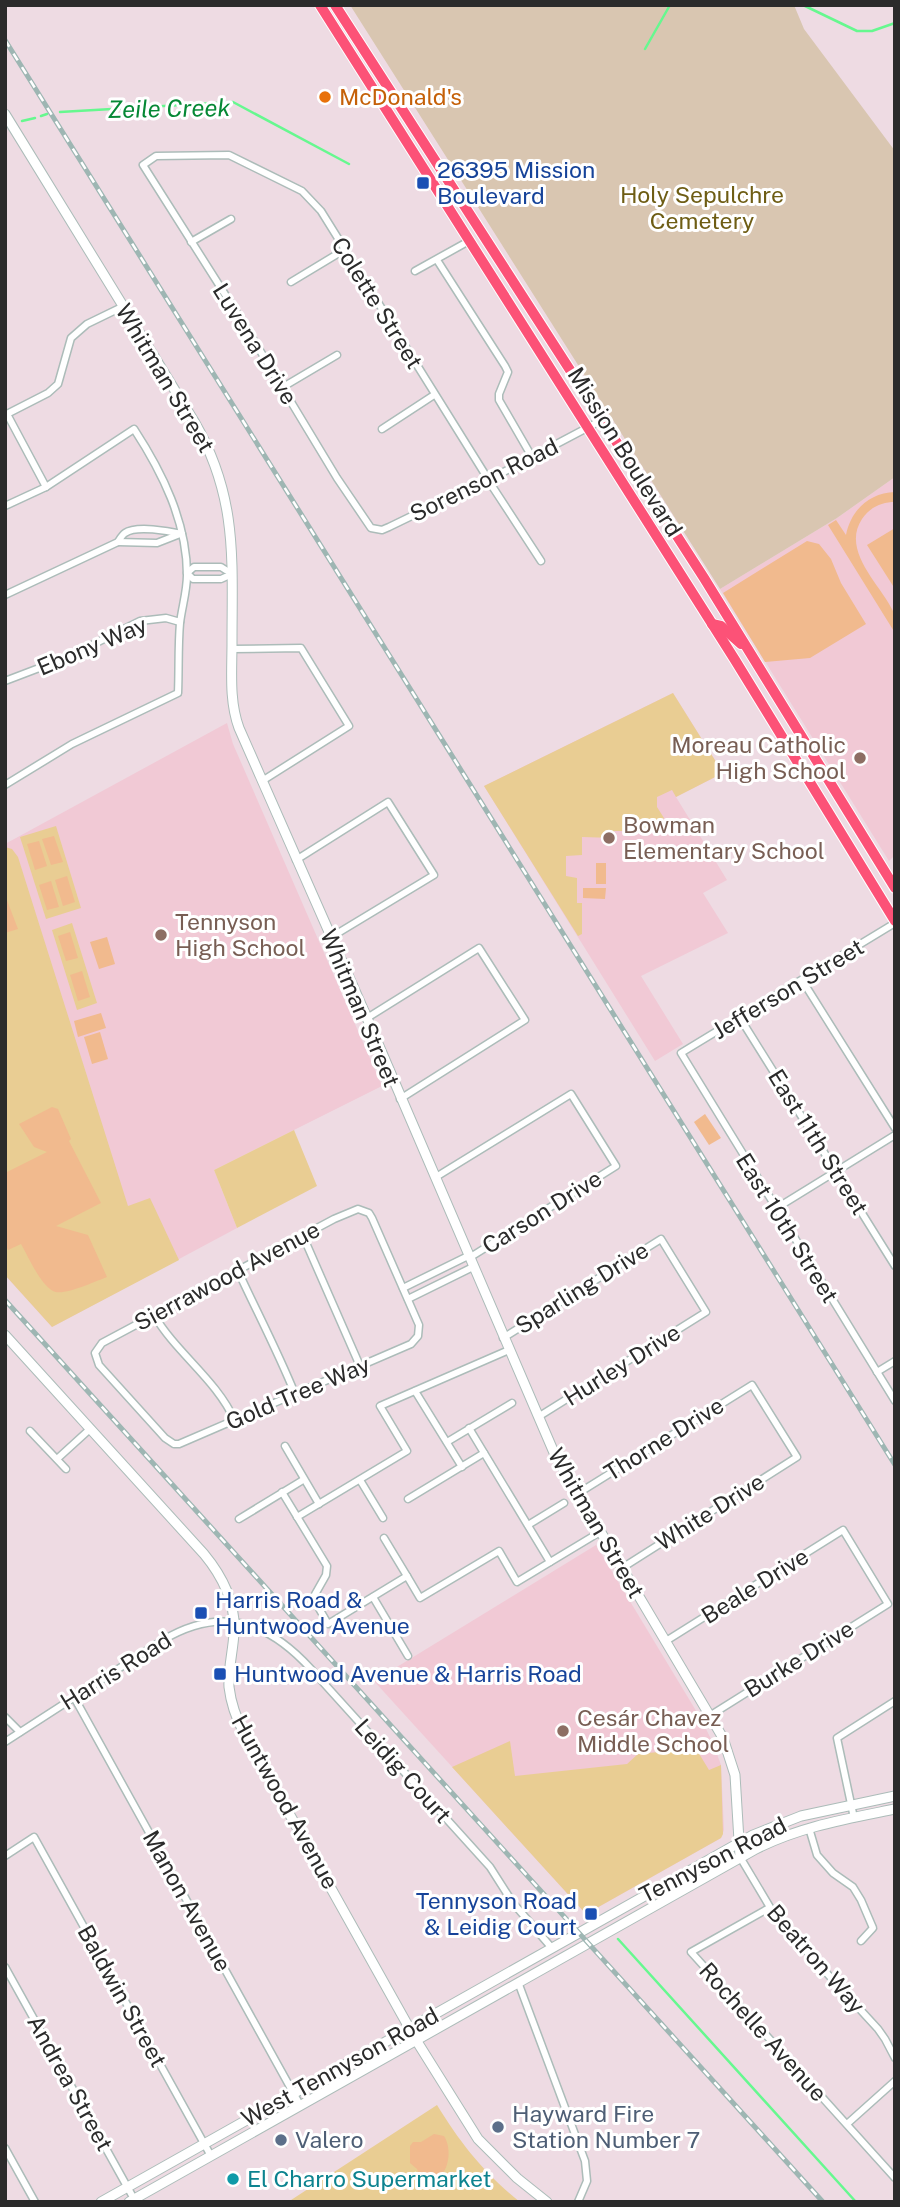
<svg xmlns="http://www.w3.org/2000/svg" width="900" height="2207" font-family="'Public Sans',sans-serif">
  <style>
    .education { fill: #f1c9d5 }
    .green { fill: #e9cd93 }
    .cemetery { fill: #d9c6b1 }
    .pitch { fill: #f1ba8e }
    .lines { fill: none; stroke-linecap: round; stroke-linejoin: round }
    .stream { stroke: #66f88f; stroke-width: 2.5 }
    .street-casing { stroke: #acbcb9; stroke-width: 9 }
    .secondary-casing { stroke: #acbcb9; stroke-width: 11 }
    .primary-casing { stroke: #fff; stroke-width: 12 }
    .street { stroke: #fff; stroke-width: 6 }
    .secondary { stroke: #fff; stroke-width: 9 }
    .primary { stroke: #fc5277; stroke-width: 10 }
    .rail-casing { stroke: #9eb6b3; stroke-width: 5 }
    .rail { stroke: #fff; stroke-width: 2.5; stroke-dasharray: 8; stroke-linecap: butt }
    .food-dot { fill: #e8710a; stroke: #fff; stroke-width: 2.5 }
    .transit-dot { fill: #1a4fb4; stroke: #fff; stroke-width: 2.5 }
    .education-dot { fill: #8d6e63; stroke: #fff; stroke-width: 2.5 }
    .service-dot { fill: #5c6f8a; stroke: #fff; stroke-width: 2.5 }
    .culture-dot { fill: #0f9aa8; stroke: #fff; stroke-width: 2.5 }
    .labels { text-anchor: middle; stroke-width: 6; stroke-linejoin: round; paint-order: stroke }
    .food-label { font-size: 23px; fill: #c56008; stroke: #fff; text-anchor: start }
    .transit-label { font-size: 23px; fill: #164399; stroke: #fff; text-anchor: start }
    .park-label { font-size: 23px; fill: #6e5d14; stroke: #fff }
    .street-label { font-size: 23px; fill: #2b2b2b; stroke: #fff }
    .education-label { font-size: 23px; fill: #785e54; stroke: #fff; text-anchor: start }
    .service-label { font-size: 23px; fill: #4e5e75; stroke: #fff; text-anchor: start }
    .culture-label { font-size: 23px; fill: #0d838f; stroke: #fff; text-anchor: start }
    .water-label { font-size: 24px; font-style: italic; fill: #068835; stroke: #fff }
  </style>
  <rect width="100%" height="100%" fill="#eedbe3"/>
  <g class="education">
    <polygon points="895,477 895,855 889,861 720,589 837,518"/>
    <polygon points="673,693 723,773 676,797 727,880 703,893 728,933 641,976 683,1044 655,1061 484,786"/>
    <polygon points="227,723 233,744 382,1086 214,1170 237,1228 52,1327 5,1275 5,844"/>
    <polygon points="596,1545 701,1719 713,1743 721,1765 724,1830 721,1838 586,1914 374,1681"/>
  </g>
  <g class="green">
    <polygon points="673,693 723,773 676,797 672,790 657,797 657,807 664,818 648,831 614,831 614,838 582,837 582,855 566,856 566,876 577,878 577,903 582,903 582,934 578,936 484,786"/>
    <polygon points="56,826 81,908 46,919 20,837"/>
    <polygon points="5,847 12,849 18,857 128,1206 150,1198 179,1260 52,1327 5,1275"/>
    <polygon points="72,923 97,1003 77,1010 52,930"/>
    <polygon points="294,1130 317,1186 237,1228 214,1170"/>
    <polygon points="510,1741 515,1776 627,1764 638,1754 690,1749 695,1747 709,1770 721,1765 723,1834 721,1838 586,1914 452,1767"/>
    <path d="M437 2105C461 2144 484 2173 520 2202H288Z"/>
  </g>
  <polygon class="cemetery" points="350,5 794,5 804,29 895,151 895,477 837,518 720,589"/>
  <g class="pitch">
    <path d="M895 492V502C882 502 870 507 862 519 841 551 880 584 893 611 896 617 895 625 895 633L828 525 836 520 846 535C851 510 869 493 895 492Z"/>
    <polygon points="895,528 895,589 867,545"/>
    <polygon points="807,541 819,544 831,559 841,583 866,624 810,658 765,662 723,593"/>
    <polygon points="54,836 63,862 51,865 42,839"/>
    <polygon points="39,841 47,866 35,870 27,844"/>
    <rect x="596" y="863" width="10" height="21"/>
    <polygon points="67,876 75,902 63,906 55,880"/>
    <polygon points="51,881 59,907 47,910 39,885"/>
    <polygon points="583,888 606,888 605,899 583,898"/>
    <polygon points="5,895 18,929 5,933"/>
    <polygon points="70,932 78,958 66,961 58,936"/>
    <polygon points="107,937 115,964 99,969 90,942"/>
    <polygon points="82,971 90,997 78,1001 70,975"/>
    <polygon points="101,1013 106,1028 78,1037 74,1021"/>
    <polygon points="100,1032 108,1059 92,1064 84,1037"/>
    <path d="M52 1107 58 1109 71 1139 69 1141 101 1203 56 1226 88 1235 107 1277C96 1281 62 1297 53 1291 40 1284 28 1256 21 1244L8 1250 5 1244V1173L47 1152 34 1147 19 1124Z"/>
    <polygon points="705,1114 721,1138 709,1145 694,1122"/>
    <path d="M434 2134 444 2136C455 2153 446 2187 422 2181L417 2169 410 2163V2146L413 2142H421Z"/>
  </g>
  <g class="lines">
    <g class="stream">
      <polyline points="803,5 857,31 872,31 895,23"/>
      <polyline points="645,49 670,5"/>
      <polyline points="60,112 233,102 349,164"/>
      <polyline points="41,116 47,114"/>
      <polyline points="22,121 35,118"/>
      <polyline points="618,1939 856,2202"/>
    </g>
    <defs>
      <g id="street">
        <polyline points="191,242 231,219"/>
        <polyline points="437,260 505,366 508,372 499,394 499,400 532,457"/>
        <polyline points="415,271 469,241"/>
        <polyline points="291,282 344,250"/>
        <polyline points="283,387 337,355"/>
        <polyline points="7,414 46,487"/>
        <polyline points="5,415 48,393 58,384 71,338 87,324 122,307"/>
        <polyline points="382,429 434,395"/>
        <path d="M5 506 46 487 134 429C162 472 187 522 187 575 187 591 182 607 180 623 178 646 179 670 178 693L72 744 5 785"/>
        <polyline points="118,542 157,543 180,534"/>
        <polyline points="541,561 492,486 488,479 321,211 302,191 229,155 156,156 143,165 247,329 337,478 371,528 382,530 389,527 488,479 496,476 602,420"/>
        <polygon points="194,567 221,567 232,574 221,579 193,579 187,573"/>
        <path d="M5 595 118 542C120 539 122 535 125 533 136 525 169 531 182 534"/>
        <polyline points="232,649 301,648 349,726 262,781"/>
        <polyline points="5,681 68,657 140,621 166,618 180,622"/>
        <polyline points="296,860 388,802 434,875 338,933 331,940"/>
        <polyline points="895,923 681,1053 895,1401"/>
        <polyline points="802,980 895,1128"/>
        <polyline points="367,1018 479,948 525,1020 400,1099"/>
        <polyline points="740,1018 895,1266"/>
        <polyline points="436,1177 571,1094 616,1166 469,1258"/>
        <polygon points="358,1209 369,1213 372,1218 419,1325 418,1336 411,1344 179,1444 174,1444 165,1438 99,1365 95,1353 102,1343 334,1219"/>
        <polyline points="775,1209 895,1135"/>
        <polyline points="303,1236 360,1366"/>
        <path d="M238 1271C257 1312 278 1352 295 1394"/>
        <polyline points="403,1288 468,1256"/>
        <polyline points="408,1299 473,1267"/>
        <path d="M154 1315C177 1354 216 1379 235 1421"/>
        <polyline points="503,1338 661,1239 706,1312 538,1417"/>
        <polyline points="877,1372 895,1361"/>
        <polyline points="415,1391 462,1467"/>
        <polyline points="469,1428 550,1562"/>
        <polyline points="30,1431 66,1469"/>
        <polyline points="447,1442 512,1403"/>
        <polyline points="285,1446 319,1504"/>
        <polyline points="57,1459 90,1429"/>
        <polyline points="360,1480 383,1518"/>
        <polyline points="282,1492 327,1566 326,1575 313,1598 328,1624 407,1576 420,1598 499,1551 517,1582 600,1532"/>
        <polyline points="577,1494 752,1385 797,1457 622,1568"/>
        <polyline points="408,1499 484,1453"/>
        <polyline points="297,1517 407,1451 380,1406 509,1350"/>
        <polyline points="239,1519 303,1480"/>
        <polyline points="528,1525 564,1503"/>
        <polyline points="384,1538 407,1576"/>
        <polyline points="373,1597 408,1656"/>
        <polyline points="666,1641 843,1530 888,1604 711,1715"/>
        <polyline points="74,1697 300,2105"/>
        <polyline points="5,1717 20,1732"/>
        <path d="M5 1742 163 1640C222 1605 268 1622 311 1669L490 1867 513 1903 551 1947"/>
        <polyline points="854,1818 837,1738 895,1701"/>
        <polyline points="809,1828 817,1855 833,1873 853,1887 861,1900 873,1928 861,1941"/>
        <polyline points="5,1856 34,1837 211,2156"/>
        <polyline points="740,1857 777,1919 878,2029 885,2039 895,2058"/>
        <polyline points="769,1908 691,1952 895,2178"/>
        <polyline points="5,1967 134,2199"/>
        <polyline points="518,1982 585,2161 587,2181 578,2202"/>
        <polyline points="847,2124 895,2081"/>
        <polyline points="5,2148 35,2202"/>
      </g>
      <g id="secondary">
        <path d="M5 114 195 423C238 498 232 560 232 643 232 671 229 701 239 728L367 1018 555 1455 723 1738 735 1775 740 1857"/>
        <path d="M5 1335 204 1554C223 1577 236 1603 234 1633 233 1651 228 1669 229 1687 231 1704 236 1718 244 1733L416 2040 478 2139 517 2178 547 2202"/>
        <polyline points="101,2202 753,1835 801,1816 895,1796"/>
        <path d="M129 2202 754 1850C798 1827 846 1819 895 1809"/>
      </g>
      <g id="primary">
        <polyline points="320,5 735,660 895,921"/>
        <polyline points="335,5 704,578 895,888"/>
        <polyline points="712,624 721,626 741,644"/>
      </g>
    </defs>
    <use href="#street" class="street-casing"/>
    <use href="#secondary" class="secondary-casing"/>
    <use href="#primary" class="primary-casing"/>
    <use href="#street" class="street"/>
    <use href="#secondary" class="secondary"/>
    <use href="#primary" class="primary"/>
    <defs>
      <g id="rail">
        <polyline points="5,40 895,1465"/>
        <polyline points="5,1300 823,2202"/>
      </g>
    </defs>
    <use href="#rail" class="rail-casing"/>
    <use href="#rail" class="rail"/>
  </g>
  <circle class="food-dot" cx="325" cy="97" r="7"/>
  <g class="transit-dot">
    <rect x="416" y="176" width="14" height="14" rx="3.5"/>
    <rect x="194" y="1606" width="14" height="14" rx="3.5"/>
    <rect x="213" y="1667" width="14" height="14" rx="3.5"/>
    <rect x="584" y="1907" width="14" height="14" rx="3.5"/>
  </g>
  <g class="education-dot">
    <circle cx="860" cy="758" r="7"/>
    <circle cx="609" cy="838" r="7"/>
    <circle cx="161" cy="935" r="7"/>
    <circle cx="563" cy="1731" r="7"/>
  </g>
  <g class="service-dot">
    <circle cx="498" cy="2127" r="7"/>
    <circle cx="281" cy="2140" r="7"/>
  </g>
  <circle class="culture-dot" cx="233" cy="2179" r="7"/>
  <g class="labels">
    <g class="food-label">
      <text x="339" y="105">McDonald's</text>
    </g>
    <g class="transit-label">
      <text x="437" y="178">26395 Mission<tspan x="437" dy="26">Boulevard</tspan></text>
      <text x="215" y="1608">Harris Road &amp;<tspan x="215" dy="26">Huntwood Avenue</tspan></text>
      <text x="234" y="1682">Huntwood Avenue &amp; Harris Road</text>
      <text x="577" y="1909" text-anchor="end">Tennyson Road<tspan x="577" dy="26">&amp; Leidig Court</tspan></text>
    </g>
    <g class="park-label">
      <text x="702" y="203">Holy Sepulchre<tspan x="702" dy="26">Cemetery</tspan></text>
    </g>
    <g class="street-label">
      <text transform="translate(377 303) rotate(58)" y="8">Colette Street</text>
      <text transform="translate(255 344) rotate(58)" y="8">Luvena Drive</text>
      <text transform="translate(165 378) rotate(59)" y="8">Whitman Street</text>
      <text transform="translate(625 452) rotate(58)" y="8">Mission Boulevard</text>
      <text transform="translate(484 480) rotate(-26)" y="8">Sorenson Road</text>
      <text transform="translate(92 646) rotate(-23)" y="8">Ebony Way</text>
      <text transform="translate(788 989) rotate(-31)" y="8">Jefferson Street</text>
      <text transform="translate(360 1008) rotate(67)" y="8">Whitman Street</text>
      <text transform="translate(818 1142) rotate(58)" y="8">East 11th Street</text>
      <text transform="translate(542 1212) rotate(-32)" y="8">Carson Drive</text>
      <text transform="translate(787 1228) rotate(58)" y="8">East 10th Street</text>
      <text transform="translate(227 1276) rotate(-28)" y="8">Sierrawood Avenue</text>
      <text transform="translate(582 1288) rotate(-32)" y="8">Sparling Drive</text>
      <text transform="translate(622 1365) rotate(-32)" y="8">Hurley Drive</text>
      <text transform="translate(298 1393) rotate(-23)" y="8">Gold Tree Way</text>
      <text transform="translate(664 1439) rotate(-32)" y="8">Thorne Drive</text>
      <text transform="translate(710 1512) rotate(-32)" y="8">White Drive</text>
      <text transform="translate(596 1523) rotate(60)" y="8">Whitman Street</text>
      <text transform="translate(755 1586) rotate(-32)" y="8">Beale Drive</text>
      <text transform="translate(799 1659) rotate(-32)" y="8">Burke Drive</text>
      <text transform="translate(116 1671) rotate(-32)" y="8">Harris Road</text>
      <text transform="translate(403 1771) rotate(48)" y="8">Leidig Court</text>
      <text transform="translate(285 1802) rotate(61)" y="8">Huntwood Avenue</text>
      <text transform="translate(713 1860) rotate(-27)" y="8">Tennyson Road</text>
      <text transform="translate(187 1901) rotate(61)" y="8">Manon Avenue</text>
      <text transform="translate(816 1959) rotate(49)" y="8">Beatron Way</text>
      <text transform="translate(122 1996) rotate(61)" y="8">Baldwin Street</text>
      <text transform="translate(763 2032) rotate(48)" y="8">Rochelle Avenue</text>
      <text transform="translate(340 2067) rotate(-29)" y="8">West Tennyson Road</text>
      <text transform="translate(70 2083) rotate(61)" y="8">Andrea Street</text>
    </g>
    <g class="education-label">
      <text x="846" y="753" text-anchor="end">Moreau Catholic<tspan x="846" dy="26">High School</tspan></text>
      <text x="623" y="833">Bowman<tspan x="623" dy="26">Elementary School</tspan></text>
      <text x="175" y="930">Tennyson<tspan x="175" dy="26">High School</tspan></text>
      <text x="577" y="1726">Cesár Chavez<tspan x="577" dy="26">Middle School</tspan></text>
    </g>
    <g class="service-label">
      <text x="512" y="2122">Hayward Fire<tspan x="512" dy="26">Station Number 7</tspan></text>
      <text x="295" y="2148">Valero</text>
    </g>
    <g class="culture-label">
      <text x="247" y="2187">El Charro Supermarket</text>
    </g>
    <g class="water-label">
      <text transform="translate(169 109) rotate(-1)" y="8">Zeile Creek</text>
    </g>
  </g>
  <rect width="900" height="2207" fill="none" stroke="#2b2b2b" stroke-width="14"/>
</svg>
